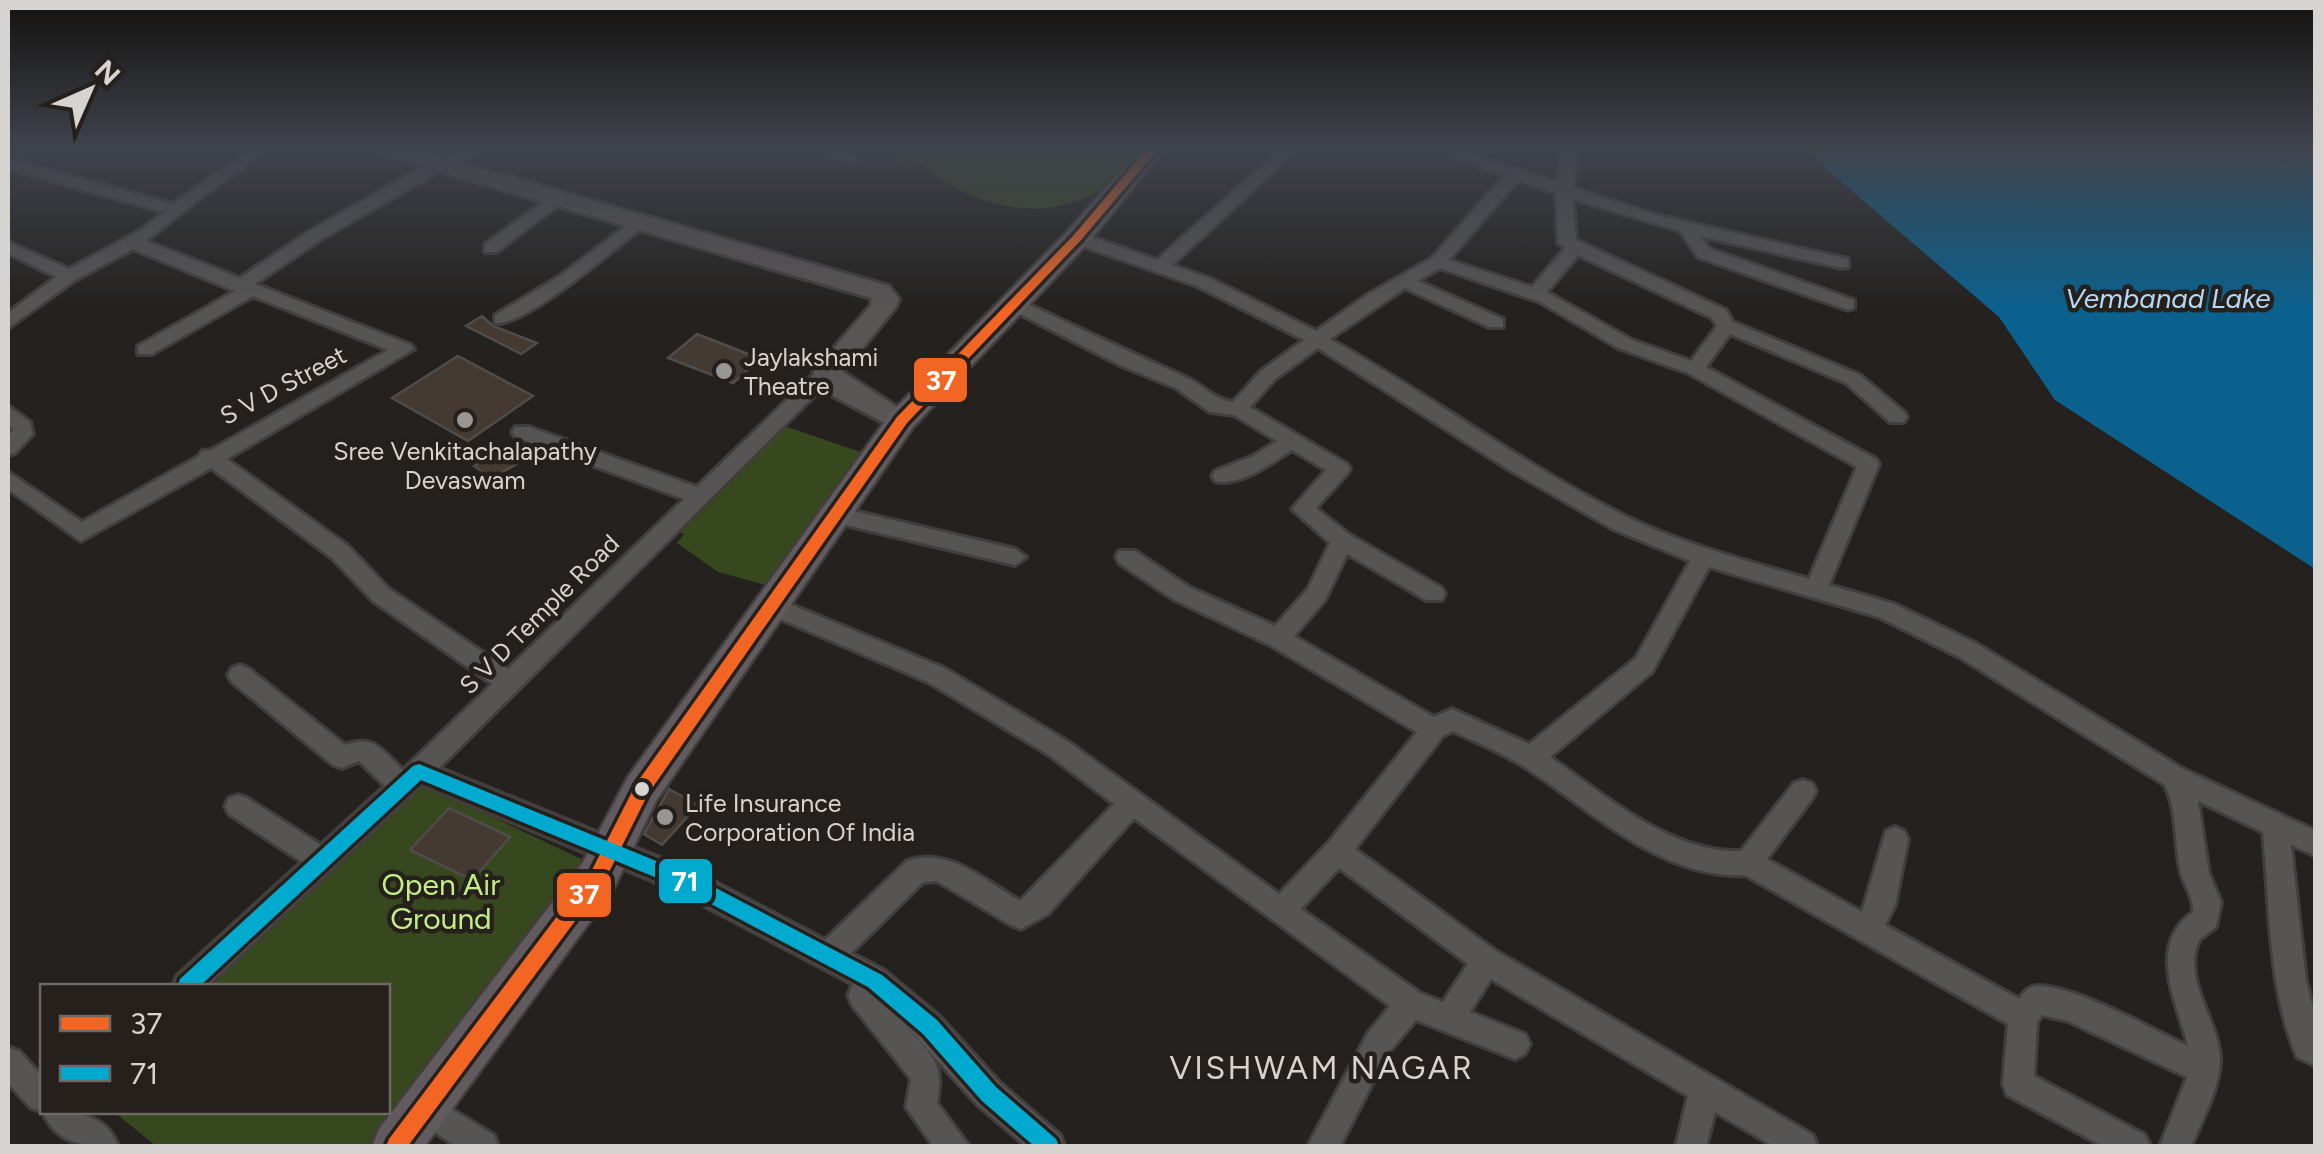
<svg xmlns="http://www.w3.org/2000/svg" width="2323" height="1154" font-family="Figtree,sans-serif">
  <style>
    .green { fill: #38481e }
    .water { fill: #0a618e }
    .building { fill: #443a32; stroke: #4f4c4a; stroke-width: 2.5 }
    .lines { fill: none; stroke-linecap: round; stroke-linejoin: round }
    .street-casing { stroke: #413e3d; stroke-width: 6 }
    .secondary-casing { stroke: #413e3d; stroke-width: 6 }
    .primary-casing { stroke: #413e3d; stroke-width: 5 }
    .street { fill: #575554; fill-rule: evenodd }
    .secondary { fill: #5a5555; fill-rule: evenodd }
    .primary { fill: #615a5e; fill-rule: evenodd }
    .bus-1-casing { stroke: #26201c; stroke-width: 7 }
    .bus-2-casing { stroke: #26201c; stroke-width: 7 }
    .bus-1 { fill: #f26522; fill-rule: evenodd }
    .bus-2 { fill: #00a9ce; fill-rule: evenodd }
    .poi-dot { fill: #989592; stroke: #26201c; stroke-width: 4 }
    .bus-dot { fill: #d7d3d0; stroke: #26201c; stroke-width: 4 }
    .labels { text-anchor: middle; stroke-width: 9; stroke-linejoin: round; paint-order: stroke }
    .poi-label { font-size: 25px; fill: #d7d3d0; stroke: #26201c; text-anchor: start }
    .street-label { font-size: 25px; fill: #d7d3d0; stroke: #26201c }
    .water-label { font-size: 28px; font-style: italic; fill: #b3d9f6; stroke: #26201c }
    .near-park-label { font-size: 30px; fill: #c2ee84; stroke: #26201c }
    .near-neighbourhood-label { font-size: 32px; letter-spacing: 2.5px; fill: #d7d3d0; stroke: #26201c }
    .line-badge { stroke: #26201c; stroke-width: 4 }
    .badge-label { font-size: 28px; text-anchor: middle; font-weight: bold; fill: #fff }
  </style>
  <rect width="100%" height="100%" fill="#24211e"/>
  <g class="green">
    <path d="M881 149H1150C1093 215 1019 227 943 181 925 170 922 158 897 163L895 154Z"/>
    <polygon points="770,421 872,456 777,588 718,572 677,543 684,534 670,528"/>
    <polygon points="417,781 596,866 388,1146 156,1146 114,1112 388,1112 388,986 195,986"/>
  </g>
  <polygon class="water" points="1803,149 2315,149 2315,569 2055,400 1999,317"/>
  <g class="building">
    <polygon points="482,316 493,326 537,343 521,354 466,326"/>
    <polygon points="697,334 761,359 733,383 668,358"/>
    <polygon points="458,356 533,396 468,441 392,398"/>
    <polygon points="502,447 524,460 492,478 474,466"/>
    <polygon points="669,789 698,805 662,845 644,834"/>
    <polygon points="449,808 510,837 472,880 410,850"/>
  </g>
  <g class="lines">
    <defs>
      <g id="street">
        <path d="M252 149H271L207 193 146 241 240 278 308 232 433 161C451 158 465 149 485 149L455 169H443L320 240 255 284 411 345 414 349 227 459 348 546 389 589 508 669 684 499 515 437 512 432 515 427H529L697 487 820 368H834L837 372 834 376 439 768 697 873 825 940 907 861C948 846 987 882 1020 901L1114 804 1049 755 928 682 764 612 761 606 764 600H780L944 668 1067 741 1279 894 1328 843 1417 732 1270 645 1173 599 1119 563 1116 557 1119 551H1135L1189 587 1275 626 1308 589 1330 543 1292 509 1326 470 1292 450C1272 463 1239 487 1215 481L1212 476 1215 471 1253 456 1277 441 1234 415 1210 412 1176 388 1120 365 1008 308V300H1020C1075 327 1130 352 1185 377 1202 384 1214 400 1233 402L1261 371 1304 340 1197 286 1071 242V234H1083L1157 260 1281 149H1298L1172 265 1209 278 1316 331 1367 295 1432 258 1504 176 1432 149H1455L1557 182 1562 149H1578L1573 188 1656 215 1848 259V267L1842 268 1700 236 1710 249 1854 300V308L1848 310 1698 257 1680 231 1573 199 1576 240 1726 310 1733 322 1860 375 1904 412 1907 417 1904 422H1890L1846 383 1730 334 1706 367 1876 459 1879 464 1829 585 1894 604 1977 644 2183 769 2316 831V856L2291 845 2306 981 2316 1020V1066L2297 1057C2268 989 2270 905 2263 832L2198 801 2209 874 2221 902 2216 927 2200 939C2179 980 2222 1023 2220 1063 2218 1091 2202 1121 2191 1146H2160L2187 1077 2068 1021 2042 1015 2037 1022 2034 1076 2145 1135 2150 1146H2103L2007 1095 2003 1084 2008 1024 1745 875C1662 879 1593 812 1528 769 1505 754 1478 743 1453 731L1443 736 1355 849 1496 951 1813 1135 1817 1146H1773L1715 1112 1706 1146H1676L1688 1096 1491 979 1470 1012 1525 1034 1530 1044 1525 1054 1515 1059 1416 1020 1388 1053 1340 1146H1308L1368 1033 1390 1006 1134 818 1048 914 1021 929 1011 925 937 881 923 882 851 953 885 971 940 1017 1000 1083 1060 1135 1064 1146H1026L978 1105 905 1025C931 1056 945 1060 937 1103L969 1146H933L906 1107 911 1079 852 1005 848 995 853 984 677 891 422 784 207 986H173L177 976 302 862 229 814 225 806 229 798 238 795 247 798 321 845 385 786 359 761 342 768 333 765 232 682 228 675 232 668 240 665 248 668 345 745C375 734 382 751 403 770L492 684 373 601 332 558 211 468 81 541 8 489V472L82 522 199 456 202 451 211 450 388 350 253 296 152 354H138V346L235 291 133 249 75 280 8 328V313L56 277 8 253V242L69 269 141 230 164 212 8 169V159L173 204ZM1518 180 1556 193 1558 243 1565 248 1532 287 1449 260ZM1578 255 1712 318 1717 326 1691 361 1632 340 1547 292ZM1440 268 1540 302 1618 348 1688 373 1857 467 1809 579C1747 561 1685 545 1627 517 1523 465 1431 395 1330 339L1405 288 1489 327H1503V319L1418 281ZM1318 348 1508 469 1613 529 1690 561 1636 658 1529 744 1452 709 1434 717 1294 636 1325 600 1347 554 1426 600H1442L1445 594 1442 588 1350 535 1316 508 1347 474 1350 469 1347 464 1250 407 1275 379ZM1709 567 1879 617 1961 658 2165 785C2178 813 2174 843 2181 873 2185 887 2194 897 2193 912 2146 946 2177 1001 2188 1046 2151 1029 2077 986 2038 986 2029 986 2024 992 2019 999L1885 925 1895 905 1908 839 1904 831 1895 827 1886 831 1862 912 1767 859 1812 799 1816 791 1812 783 1803 780 1794 783 1741 851C1671 854 1605 795 1550 757L1652 672ZM1339 868 1468 964 1443 1002 1420 993 1301 909Z"/>
        <polygon points="810,149 834,149 861,160 853,165"/>
        <polygon points="559,191 565,192 565,200 497,252 485,252 485,244"/>
        <path d="M639 216 645 217V225C619 245 524 328 495 323V315L560 276Z"/>
        <polygon points="8,406 30,422 33,434 15,453 8,455 8,437 13,429 8,424"/>
        <polygon points="837,507 1015,549 1026,557 1015,565 829,521 826,515"/>
        <path d="M8 1047 19 1051 42 1076V1112C73 1112 106 1112 118 1146 87 1146 57 1146 43 1112L31 1108 8 1083Z"/>
        <polygon points="425,1093 494,1135 498,1146 456,1146 414,1119 410,1108 414,1097"/>
      </g>
      <polygon id="secondary" points="377,149 413,149 889,286 899,299 896,307 843,372 917,420 902,430 892,427 833,396 813,372 871,305 871,298 380,154"/>
      <polygon id="primary" points="1140,149 1165,149 1087,244 913,427 656,801 613,890 425,1146 372,1146 379,1129 583,862 628,777 891,413 1067,232"/>
    </defs>
    <use href="#street" class="street-casing"/>
    <use href="#secondary" class="secondary-casing"/>
    <use href="#primary" class="primary-casing"/>
    <use href="#street" class="street"/>
    <use href="#secondary" class="secondary"/>
    <use href="#primary" class="primary"/>
    <defs>
      <polygon id="bus-1" points="1147,149 1158,149 1081,240 907,423 648,794 604,882 408,1146 386,1146 389,1139 592,870 636,784 897,417 1073,236"/>
      <polygon id="bus-2" points="419,764 693,876 882,975 937,1020 996,1087 1056,1139 1059,1146 1034,1146 982,1101 923,1034 868,987 681,888 421,780 200,986 178,986 180,979 413,766"/>
    </defs>
    <use href="#bus-1" class="bus-1-casing"/>
    <use href="#bus-2" class="bus-2-casing"/>
    <use href="#bus-1" class="bus-1"/>
    <use href="#bus-2" class="bus-2"/>
  </g>
  <linearGradient id="sky" x2="0" y2="1"><stop stop-color="#141210"/><stop offset="0.48" stop-color="#3f434c"/><stop offset="1" stop-color="#3f434c" stop-opacity="0"/></linearGradient>
  <rect width="2323" height="310" fill="url(#sky)"/>
  <g class="poi-dot">
    <circle cx="724" cy="371" r="10"/>
    <circle cx="465" cy="420" r="10"/>
    <circle cx="665" cy="817" r="10"/>
  </g>
  <circle class="bus-dot" cx="642" cy="789" r="9"/>
  <g class="labels">
    <g class="poi-label">
      <text x="744" y="366">Jaylakshami<tspan x="744" dy="29">Theatre</tspan></text>
      <text x="465" y="460" text-anchor="middle">Sree Venkitachalapathy<tspan x="465" dy="29">Devaswam</tspan></text>
      <text x="685" y="812">Life Insurance<tspan x="685" dy="29">Corporation Of India</tspan></text>
    </g>
    <g class="street-label">
      <text transform="translate(283 385) rotate(-28)" y="9">S V D Street</text>
      <text transform="translate(539 614) rotate(-45)" y="9">S V D Temple Road</text>
    </g>
    <g class="water-label">
      <text x="2168" y="308">Vembanad Lake</text>
    </g>
    <g class="near-park-label">
      <text x="441" y="895">Open Air<tspan x="441" dy="34">Ground</tspan></text>
    </g>
    <g class="near-neighbourhood-label">
      <text x="1322" y="1079">VISHWAM NAGAR</text>
    </g>
  </g>
  <g class="line-badge">
    <rect x="912" y="356" width="57" height="48" rx="10" fill="#f26522"/>
    <rect x="657" y="857" width="57" height="48" rx="10" fill="#00a9ce"/>
    <rect x="555" y="871" width="58" height="48" rx="10" fill="#f26522"/>
  </g>
  <g class="badge-label">
    <text x="941" y="390">37</text>
    <text x="685" y="891">71</text>
    <text x="584" y="904">37</text>
  </g>
  <rect width="2323" height="1154" fill="none" stroke="#d7d3d0" stroke-width="20"/>
  <rect x="40" y="984" width="350" height="130" fill="#26201c" stroke="#6d6864" stroke-width="2.5"/>
  <rect x="60" y="1016" width="50" height="15" fill="#f26522" stroke="#6d6864" stroke-width="2.5"/>
  <text x="130" y="1034" font-size="30" fill="#d7d3d0">37</text>
  <rect x="60" y="1066" width="50" height="15" fill="#00a9ce" stroke="#6d6864" stroke-width="2.5"/>
  <text x="130" y="1084" font-size="30" fill="#d7d3d0">71</text>
  <g transform="translate(90 90) rotate(45)" stroke="#26201c" stroke-width="8" paint-order="stroke">
  <path d="M0-8L18 38L0 25L-18 38Z" fill="#d7d3d0"/>
  <text y="-15" font-size="28" font-weight="bold" text-anchor="middle" fill="#d7d3d0">N</text>
  </g>
</svg>
